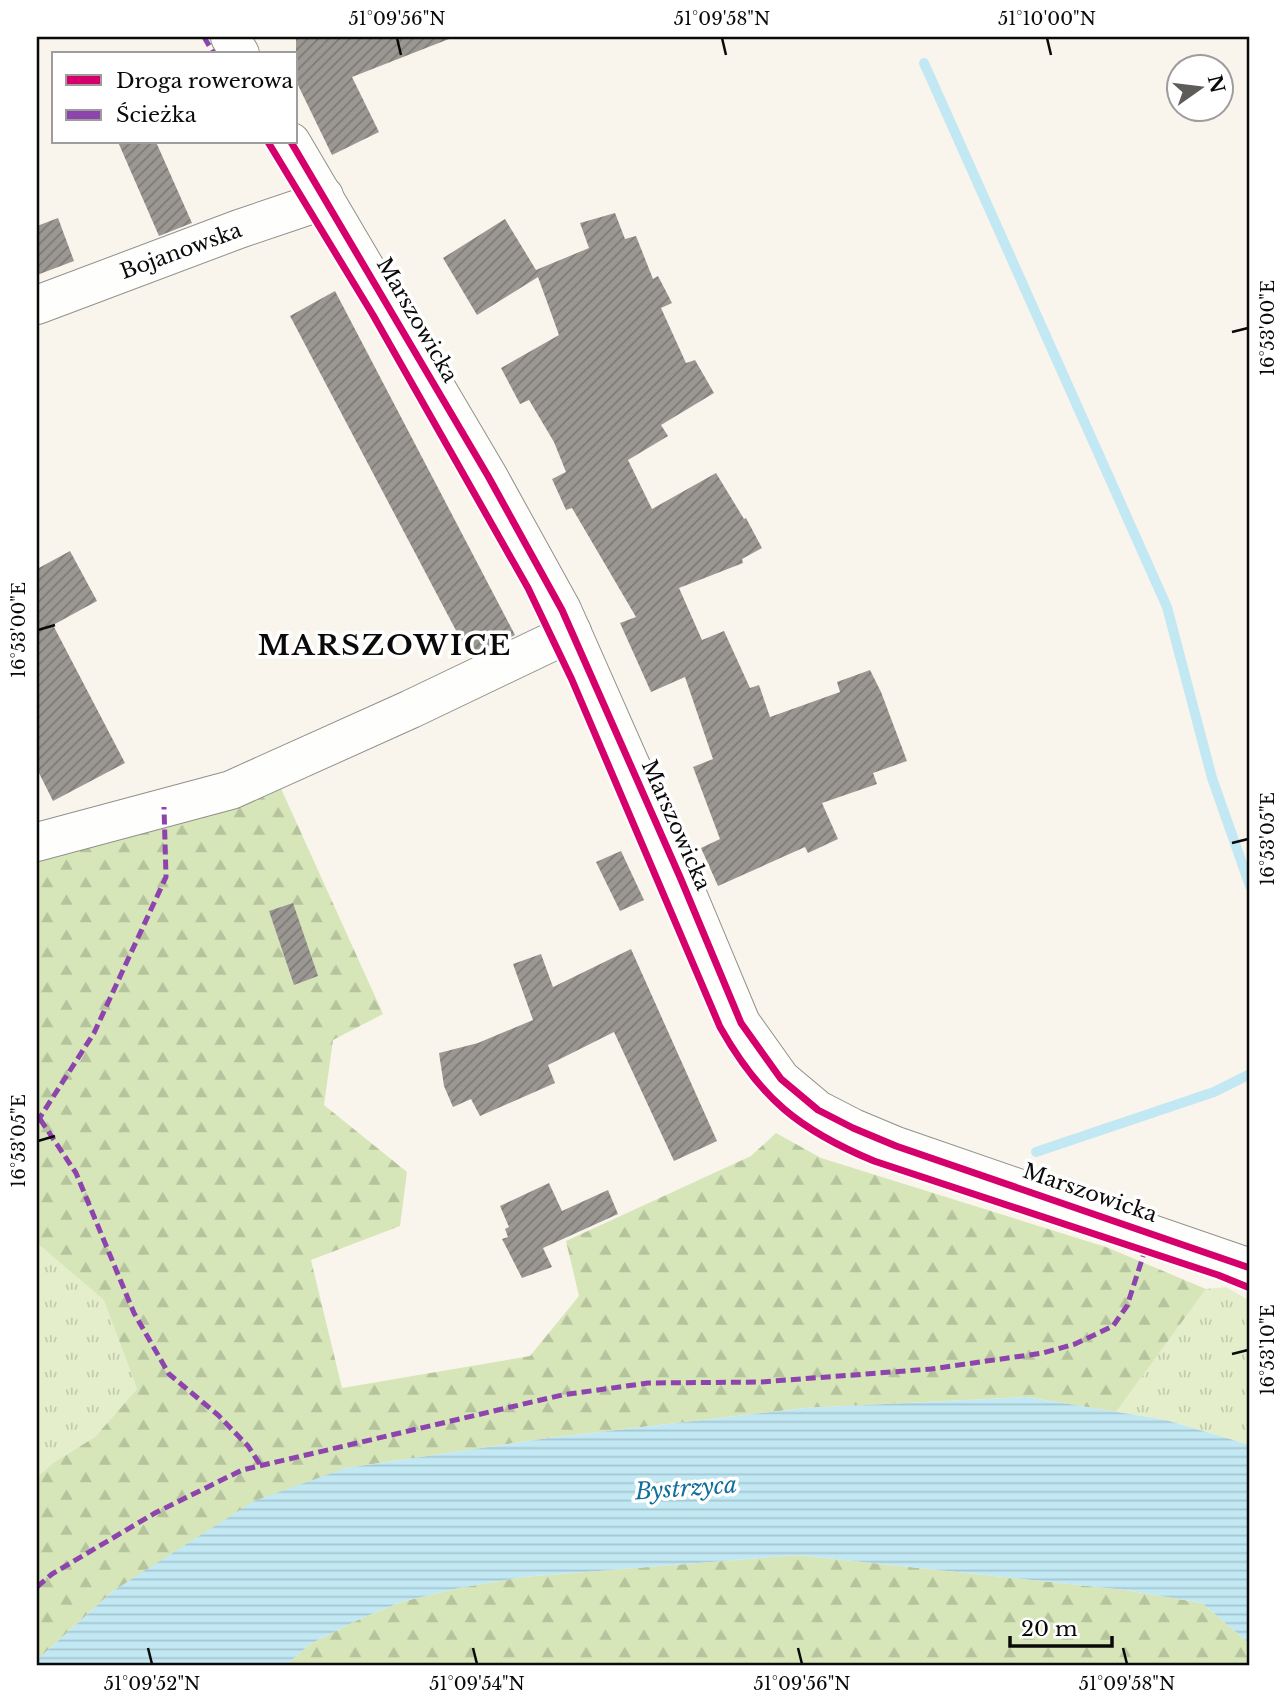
<svg xmlns="http://www.w3.org/2000/svg" width="1287" height="1703" font-family="'Libre Baskerville',serif">
  <style>
    .grass { fill: url(#grass-tufts) }
    .forest { fill: url(#forest-firs) }
    .water { fill: url(#water-rules) }
    .lines { fill: none; stroke-linecap: round; stroke-linejoin: round }
    .stream { stroke: #c2e8f4; stroke-width: 10 }
    .building { fill: url(#building-hatch) }
    .minor-casing { stroke: #92908c; stroke-width: 40 }
    .minor { stroke: #fefefc; stroke-width: 38 }
    .quiet { stroke: #8e44ad; stroke-width: 5; stroke-dasharray: 10 5; stroke-linecap: butt }
    .cycleway-casing { stroke: #fff; stroke-width: 11 }
    .cycleway { stroke: #d6006c; stroke-width: 7 }
    .ticks { fill: none; stroke: #0a0a0a; stroke-width: 2.5 }
    .labels { text-anchor: middle; stroke-width: 7; stroke-linejoin: round; paint-order: stroke }
    .street-label { font-size: 21px; fill: #0a0a0a; stroke: #fff }
    .water-label { font-size: 23px; font-style: italic; fill: #116f9d; stroke: #fff }
    .district-label { font-size: 28px; font-weight: bold; letter-spacing: 2px; fill: #0a0a0a; stroke: #fff }
    .neatline { fill: none; stroke: #0a0a0a; stroke-width: 2.5 }
    .ticks-label { font-size: 18px; text-anchor: middle; fill: #0a0a0a }
  </style>
  <defs>
    <pattern id="grass-tufts" width="24" height="20" patternUnits="userSpaceOnUse" patternTransform="scale(1.75)"><rect width="24" height="20" fill="#e5eecb"/><path d="M3 7l-1-3M5 7V3M7 7l1-3M15 17l-1-3M17 17v-4M19 17l1-3" fill="none" stroke="#c3cbad"/></pattern>
    <pattern id="forest-firs" width="22" height="20" patternUnits="userSpaceOnUse" patternTransform="scale(1.75)"><rect width="22" height="20" fill="#d6e6b9"/><path d="M5 1l3.5 6h-7zM16 11l3.5 6h-7z" fill="#b6c49e"/></pattern>
    <pattern id="water-rules" width="6" height="5" patternUnits="userSpaceOnUse" patternTransform="scale(1.75)"><rect width="6" height="5" fill="#c2e8f4"/><path d="M0 2.5h6" fill="none" stroke="#a5c6d0"/></pattern>
    <pattern id="building-hatch" width="6" height="6" patternUnits="userSpaceOnUse" patternTransform="scale(1.75)"><rect width="6" height="6" fill="#9b9893"/><path d="M-1 1l2-2M0 6l6-6M5 7l2-2" fill="none" stroke="#7d7a76"/></pattern>
  </defs>
  <rect width="100%" height="100%" fill="#f9f5ec"/>
  <g class="grass">
    <polygon points="37,1243 104,1299 137,1389 95,1437 53,1463 37,1477"/>
    <polygon points="1226,1287 1250,1301 1250,1445 1166,1420 1116,1412 1206,1289"/>
  </g>
  <g class="forest">
    <polygon points="279,784 383,1014 333,1040 324,1105 407,1172 400,1226 311,1260 342,1388 530,1356 579,1296 566,1241 751,1156 776,1133 821,1158 1106,1247 1206,1289 1116,1412 1026,1397 805,1408 548,1438 346,1468 113,1591 37,1660 37,1477 53,1463 95,1437 137,1389 104,1300 37,1243 37,858"/>
    <polygon points="797,1555 1125,1590 1202,1603 1250,1644 1250,1666 285,1666 310,1644 362,1618 401,1602 459,1588 523,1577"/>
  </g>
  <polygon class="water" points="1026,1397 1166,1420 1250,1445 1250,1644 1202,1603 1125,1590 797,1555 523,1577 459,1588 401,1602 362,1618 310,1644 285,1666 37,1666 37,1660 113,1591 254,1501 346,1468 548,1438 805,1408"/>
  <g class="lines">
    <g class="stream">
      <polyline points="924,63 1167,607 1212,778 1250,886"/>
      <polyline points="1036,1152 1214,1092 1250,1074"/>
    </g>
  </g>
  <g class="building">
    <polygon points="296,37 449,37 449,39 352,77 379,132 332,155 296,81"/>
    <polygon points="118,142 156,142 192,223 159,236"/>
    <polygon points="615,213 625,239 636,236 653,279 658,276 672,303 661,308 686,363 695,360 714,393 661,425 668,436 628,460 652,509 716,473 744,519 746,518 762,548 742,559 743,563 679,588 702,640 724,631 750,688 759,685 770,717 840,692 837,682 870,670 881,692 907,761 873,773 877,784 822,803 838,839 808,853 805,847 718,886 701,848 720,839 693,767 713,759 685,677 651,692 620,623 636,617 572,508 566,510 552,479 566,472 554,442 529,400 520,404 501,368 559,335 538,277 477,315 443,258 505,219 536,270 589,248 580,223"/>
    <polygon points="58,218 74,261 37,275 37,226"/>
    <polygon points="335,291 515,635 470,657 290,316"/>
    <polygon points="70,551 97,601 53,625 125,763 53,801 37,769 37,569"/>
    <polygon points="621,851 644,900 620,911 596,862"/>
    <polygon points="293,903 318,976 294,985 269,911"/>
    <polygon points="631,949 717,1141 674,1161 614,1032 548,1065 555,1083 480,1116 471,1099 453,1107 444,1086 439,1053 478,1043 533,1020 513,964 541,954 553,987"/>
    <polygon points="549,1183 562,1211 608,1190 618,1214 543,1248 552,1267 522,1278 502,1239 508,1237 505,1229 509,1227 500,1206"/>
  </g>
  <g class="lines">
    <defs>
      <g id="minor">
        <polyline points="230,37 240,54"/>
        <polyline points="291,142 488,476 562,610 680,877 741,1023 781,1079 818,1110 853,1128 896,1146 1250,1268"/>
        <polyline points="37,305 239,229 307,206 324,196"/>
        <polyline points="37,842 231,790 411,709 572,632"/>
      </g>
    </defs>
    <use href="#minor" class="minor-casing"/>
    <use href="#minor" class="minor"/>
    <g class="quiet">
      <polyline points="204,37 214,54"/>
      <polyline points="40,1119 76,1173 134,1313 169,1374 218,1415 248,1446 261,1466"/>
      <polyline points="37,1122 94,1033 166,877 164,807"/>
      <polyline points="37,1587 52,1574 155,1513 242,1470 562,1395 648,1383 761,1382 931,1369 1043,1353 1075,1344 1113,1326 1127,1306 1146,1247"/>
    </g>
    <defs>
      <g id="cycleway">
        <path d="M268 142 373 315 528 588 572 680 720 1027C760 1098 799 1130 874 1161L1218 1275 1250 1288"/>
        <polyline points="291,142 488,476 562,610 680,877 741,1023 781,1079 818,1110 853,1128 896,1146 1250,1268"/>
      </g>
    </defs>
    <use href="#cycleway" class="cycleway-casing"/>
    <use href="#cycleway" class="cycleway"/>
  </g>
  <path class="ticks" d="M397 38 401 55M722 38 726 55M1047 38 1051 55M1232 332 1248 328M38 630 55 625M1232 843 1248 839M38 1141 55 1136M1232 1354 1248 1350M148 1648 152 1664M473 1648 477 1664M798 1648 802 1664M1123 1648 1127 1664"/>
  <g class="labels">
    <g class="street-label">
      <text transform="translate(181 251) rotate(-20)" y="7">Bojanowska</text>
      <text transform="translate(417 320) rotate(60)" y="7">Marszowicka</text>
      <text transform="translate(676 825) rotate(66)" y="7">Marszowicka</text>
      <text transform="translate(1090 1193) rotate(19)" y="7">Marszowicka</text>
    </g>
    <g class="water-label">
      <text transform="translate(686 1488) rotate(-4)" y="8">Bystrzyca</text>
    </g>
    <g class="district-label">
      <text x="385" y="655">MARSZOWICE</text>
    </g>
  </g>
  <rect width="1287" height="1703" fill="none" stroke="#ffffff" stroke-width="77"/>
  <rect x="52" y="52" width="245" height="91" fill="#ffffff" stroke="#9d9d9d" stroke-width="2"/>
  <rect x="66" y="75" width="35" height="10" fill="#d6006c" stroke="#9d9d9d" stroke-width="2"/>
  <text x="116" y="88" font-size="21" fill="#0a0a0a">Droga rowerowa</text>
  <rect x="66" y="110" width="35" height="10" fill="#8e44ad" stroke="#9d9d9d" stroke-width="2"/>
  <text x="116" y="122" font-size="21" fill="#0a0a0a">Ścieżka</text>
  <g transform="translate(1200 88) rotate(76)"><circle r="33" fill="#ffffff" stroke="#9d9d9d" stroke-width="2"/>
  <path d="M0-5L12 26L0 18L-12 26Z" fill="#5e5c59"/>
  <text y="-10" font-size="19" font-weight="bold" text-anchor="middle" fill="#0a0a0a">N</text>
  </g>
  <path d="M1010 1636v10h102v-10" fill="none" stroke="#0a0a0a" stroke-width="3.5"/>
  <text x="1021" y="1636" font-size="21" fill="#0a0a0a" stroke="#ffffff" stroke-width="5" paint-order="stroke">20 m</text>
  <rect x="38" y="38" width="1210" height="1626" class="neatline"/>
  <g class="ticks-label">
    <text x="397" y="25">51°09'56"N</text>
    <text x="722" y="25">51°09'58"N</text>
    <text x="1047" y="25">51°10'00"N</text>
    <text transform="translate(1268 328) rotate(-90)" y="6">16°53'00"E</text>
    <text transform="translate(19 630) rotate(-90)" y="6">16°53'00"E</text>
    <text transform="translate(1268 839) rotate(-90)" y="6">16°53'05"E</text>
    <text transform="translate(19 1141) rotate(-90)" y="6">16°53'05"E</text>
    <text transform="translate(1268 1350) rotate(-90)" y="6">16°53'10"E</text>
    <text x="152" y="1690">51°09'52"N</text>
    <text x="477" y="1690">51°09'54"N</text>
    <text x="802" y="1690">51°09'56"N</text>
    <text x="1127" y="1690">51°09'58"N</text>
  </g>
</svg>
